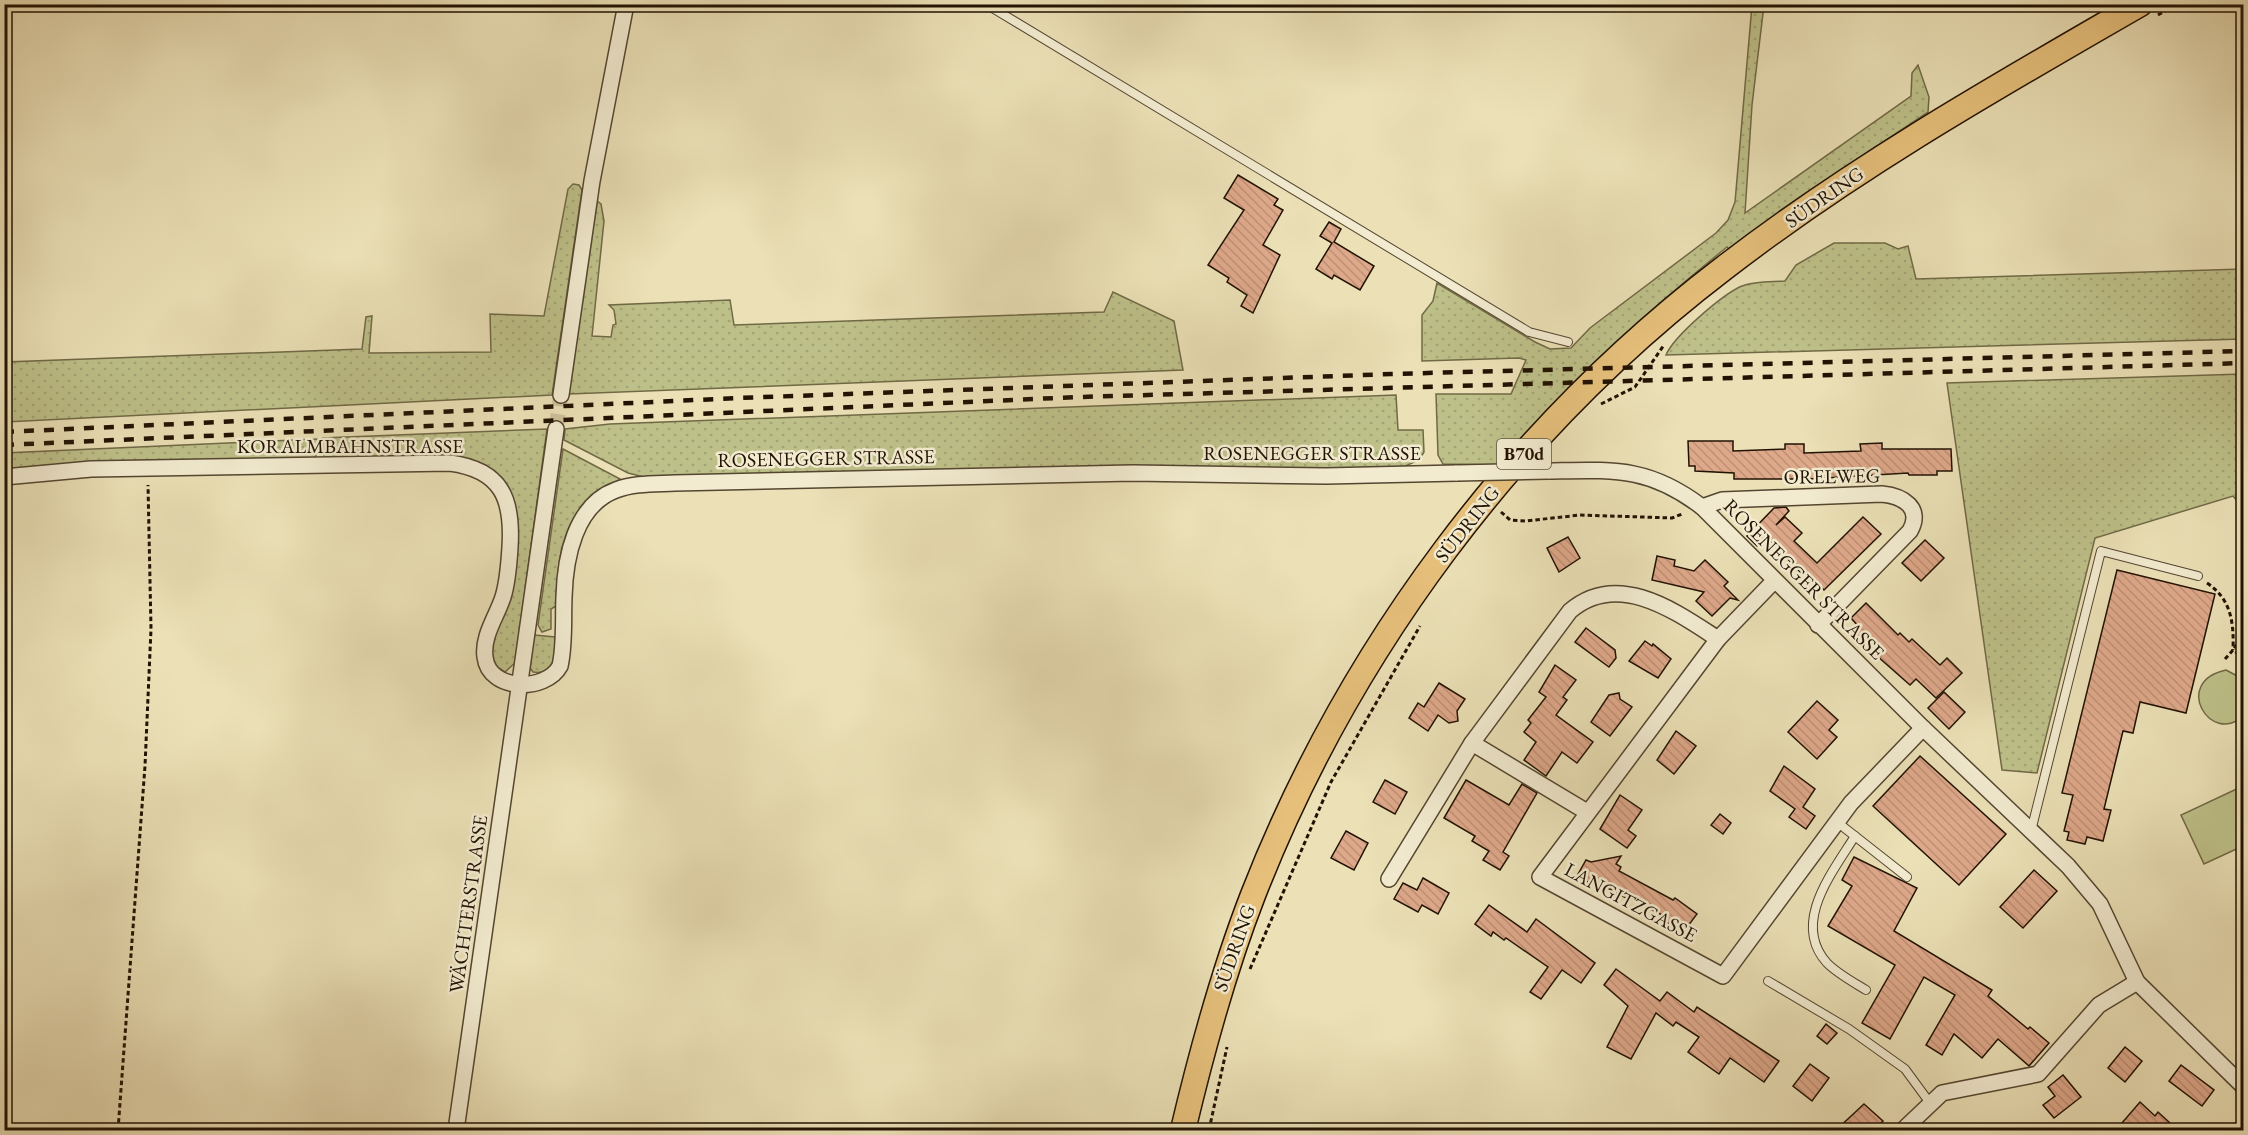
<svg xmlns="http://www.w3.org/2000/svg" width="2248" height="1135" font-family="'EB Garamond',serif">
  <style>
    .green { fill: url(#green-dots); stroke: #706946; stroke-width: 1.5 }
    .pitch { fill: #bec089; stroke: #706946; stroke-width: 1.5 }
    .building { fill: url(#building-back-hatch); stroke: #221203; stroke-width: 1.5 }
    .lines { fill: none; stroke-linecap: round; stroke-linejoin: round }
    .minor-tunnel { stroke: #cdc19b; stroke-width: 15; stroke-dasharray: 15 8; stroke-linecap: butt }
    .service-casing { stroke: #544630; stroke-width: 10 }
    .minor-casing { stroke: #544630; stroke-width: 18 }
    .primary-casing { stroke: #221203; stroke-width: 27 }
    .path { stroke: #221203; stroke-width: 3; stroke-dasharray: 4.5 3; stroke-linecap: butt }
    .service { stroke: #f2ebd0; stroke-width: 8 }
    .minor { stroke: #f2ebd0; stroke-width: 15 }
    .primary { stroke: #e6c07b; stroke-width: 24 }
    .rail { stroke: #221203; stroke-width: 4.5; stroke-dasharray: 10 10; stroke-linecap: butt }
    .minor-bridge-casing { stroke: #544630; stroke-width: 18; stroke-linecap: butt }
    .minor-bridge { stroke: #f2ebd0; stroke-width: 15 }
    .labels { text-anchor: middle; stroke-width: 5; stroke-linejoin: round; paint-order: stroke }
    .shield { fill: #f2ebd0; stroke: #605340; stroke-width: 1.5 }
    .shield-label { font-size: 18px; font-weight: bold; fill: #221203 }
    .street-label { font-size: 20px; fill: #221203; stroke: #f2ebd0 }
  </style>
  <defs>
    <pattern id="green-dots" width="8" height="8" patternUnits="userSpaceOnUse" patternTransform="scale(1.5)"><rect width="8" height="8" fill="#bec089"/><path d="M2 2h.1M6 6h.1" fill="none" stroke="#a3a475" stroke-width="1.8" stroke-linecap="round"/></pattern>
    <pattern id="building-back-hatch" width="6" height="6" patternUnits="userSpaceOnUse" patternTransform="scale(1.5)"><rect width="6" height="6" fill="#dea88a"/><path d="M-1 5l2 2M0 0l6 6M5-1l2 2" fill="none" stroke="#be9075"/></pattern>
  </defs>
  <rect width="100%" height="100%" fill="#ebe0b6"/>
  <filter id="stains"><feTurbulence type="fractalNoise" baseFrequency=".00333" numOctaves="4"/><feColorMatrix values="0 0 0 0 .2 0 0 0 0 .09 0 0 0 0 .02 0 0 0 .5 -.17"/></filter>
  <radialGradient id="worn" r=".72"><stop offset=".6" stop-color="#630" stop-opacity="0"/><stop offset="1" stop-color="#630" stop-opacity=".3"/></radialGradient>
  <g class="green">
    <path d="M1752 5H1764L1752 105 1745 213 1911 96 1912 73 1918 65 1929 97 1928 112 1797 199 1729 249 1727 247C1644 314 1567 384 1497 465L1443 464 1438 455 1436 394H1511L1526 360 1519 358 1422 361V315L1433 301 1437 283 1535 342 1550 349 1571 348 1590 328 1716 233 1728 220 1735 202Z"/>
    <polygon points="573,184 579,185 582,190 552,395 5,422 5,362 362,349 366,317 372,316 369,353 491,352 490,314 544,316 568,189"/>
    <polygon points="597,201 601,204 604,221 592,336 611,337 613,325 616,324 614,310 609,305 730,300 734,325 1104,312 1113,292 1174,321 1183,370 569,394"/>
    <path d="M1834 243H1885L1898 249 1908 246 1916 279 2243 269V339L1666 355C1674 336 1723 294 1742 286 1755 281 1771 282 1785 281L1796 265Z"/>
    <polygon points="2243,374 2243,508 2233,496 2095,538 2037,773 2002,770 1947,383"/>
    <polygon points="1396,395 1398,430 1423,430 1424,452 1419,460 1401,468 644,477 628,473 564,440 565,429 610,424"/>
    <polygon points="547,429 515,663 505,672 494,666 489,654 515,508 503,479 486,465 465,460 326,459 322,452 322,438"/>
    <polygon points="318,439 318,451 313,461 5,472 4,453"/>
    <path d="M563 449 620 479C613 486 601 488 593 495 560 522 557 567 556 606L551 609V629L542 632 538 625Z"/>
    <path d="M534 635 555 637C555 652 556 676 533 672L530 668Z"/>
  </g>
  <g class="pitch">
    <path d="M2226 670 2243 679V716C2211 746 2171 682 2226 670Z"/>
    <polygon points="2243,786 2243,846 2204,864 2181,815"/>
  </g>
  <g class="building">
    <polygon points="1238,175 1278,199 1274,205 1283,210 1263,245 1280,255 1253,313 1241,306 1247,295 1227,282 1229,278 1208,265 1244,210 1224,198"/>
    <polygon points="1329,222 1341,229 1334,242 1374,266 1360,290 1334,275 1332,279 1316,269 1332,243 1320,236"/>
    <polygon points="1688,441 1733,441 1733,451 1785,449 1785,444 1804,444 1804,453 1861,451 1860,444 1882,443 1882,449 1951,449 1952,471 1937,471 1937,475 1909,475 1908,473 1808,479 1734,479 1734,473 1695,471 1695,466 1689,466"/>
    <polygon points="1786,507 1789,511 1776,525 1785,517 1802,533 1794,541 1817,563 1863,517 1881,534 1824,590 1805,571 1802,574 1766,536 1757,546 1747,536 1774,508"/>
    <polygon points="1568,537 1580,558 1559,572 1547,548"/>
    <polygon points="1925,540 1944,558 1921,581 1902,563"/>
    <polygon points="1657,556 1675,560 1674,566 1694,571 1705,560 1728,582 1724,586 1738,600 1730,598 1712,616 1696,601 1704,592 1652,580"/>
    <polygon points="2117,570 2215,594 2186,713 2140,702 2133,733 2123,731 2104,809 2111,810 2103,841 2087,837 2085,844 2067,840 2069,832 2064,831 2073,795 2062,793"/>
    <polygon points="1866,603 1898,635 1900,633 1909,642 1912,639 1940,665 1947,658 1962,673 1936,698 1916,679 1910,685 1851,633 1858,626 1851,618"/>
    <polygon points="1586,628 1615,650 1616,658 1609,667 1575,642"/>
    <polygon points="1645,641 1652,646 1653,644 1671,659 1658,678 1629,661"/>
    <polygon points="1555,665 1576,680 1563,697 1567,700 1556,715 1593,742 1577,763 1562,752 1546,776 1524,760 1536,742 1524,732 1531,723 1528,720 1546,697 1539,692"/>
    <polygon points="1439,683 1465,699 1457,711 1458,721 1449,723 1438,715 1428,731 1409,718 1418,703 1424,707"/>
    <polygon points="1944,692 1965,712 1949,729 1928,708"/>
    <polygon points="1619,693 1620,699 1632,707 1610,736 1591,722 1609,695"/>
    <polygon points="1817,701 1838,720 1829,730 1837,737 1817,759 1788,732"/>
    <polygon points="1676,731 1696,746 1674,774 1657,760"/>
    <polygon points="1920,756 2006,834 1959,885 1873,806"/>
    <polygon points="1784,766 1815,789 1803,807 1815,816 1806,829 1789,817 1795,809 1770,791"/>
    <polygon points="1385,780 1407,792 1395,814 1373,802"/>
    <polygon points="1466,780 1509,805 1522,784 1537,793 1503,852 1509,856 1500,870 1483,860 1489,851 1472,841 1475,836 1444,818"/>
    <polygon points="1620,795 1642,810 1628,830 1636,836 1627,848 1600,829"/>
    <polygon points="1720,814 1731,823 1723,834 1711,825"/>
    <polygon points="1346,831 1368,843 1354,870 1331,858"/>
    <polygon points="1621,856 1616,864 1621,867 1619,871 1673,900 1675,898 1697,914 1682,934 1660,917 1662,915 1627,896 1626,898 1606,887 1604,891 1577,876 1586,860 1591,862"/>
    <polygon points="1854,857 1917,888 1894,931 1992,990 1988,996 2028,1029 2030,1027 2049,1043 2029,1066 1998,1039 1982,1058 1954,1034 1942,1055 1926,1045 1955,995 1924,977 1890,1039 1862,1023 1895,965 1828,926 1852,886 1842,880"/>
    <polygon points="2034,870 2057,891 2023,928 2000,907"/>
    <polygon points="1423,878 1449,893 1438,914 1422,905 1418,912 1394,899 1403,883 1417,890"/>
    <polygon points="1489,905 1527,932 1536,919 1595,963 1581,983 1562,970 1541,999 1530,992 1548,967 1506,938 1504,940 1493,932 1491,936 1475,924"/>
    <polygon points="1616,969 1660,1001 1667,992 1694,1012 1697,1007 1779,1061 1764,1082 1730,1058 1719,1074 1688,1052 1699,1037 1676,1022 1673,1026 1656,1013 1631,1059 1607,1047 1628,1006 1604,985"/>
    <polygon points="1826,1024 1837,1033 1827,1044 1817,1036"/>
    <polygon points="2125,1047 2142,1061 2125,1082 2108,1068"/>
    <polygon points="1810,1064 1829,1078 1812,1101 1793,1086"/>
    <polygon points="2181,1065 2214,1090 2202,1106 2169,1081"/>
    <polygon points="2063,1075 2081,1097 2054,1118 2043,1105 2055,1096 2048,1087"/>
    <polygon points="2140,1102 2155,1116 2158,1112 2170,1123 2167,1126 2172,1131 2115,1131"/>
    <polygon points="1864,1104 1883,1121 1873,1131 1835,1131"/>
  </g>
  <g class="lines">
    <polyline class="minor-tunnel" points="556,429 561,395"/>
    <defs>
      <g id="service">
        <polyline points="986,4 1529,332 1568,342"/>
        <polyline points="1837,822 1907,877"/>
        <polyline points="2031,831 2101,551 2198,576"/>
        <path d="M1855 836C1832 873 1791 923 1827 963 1838 974 1853 982 1866 990"/>
        <polyline points="1768,981 1849,1029 1905,1069 1930,1103"/>
      </g>
      <g id="minor">
        <polyline points="561,395 592,181 626,4"/>
        <path d="M1548 471C1613 470 1648 466 1702 507L1923 728 2068 866 2100 904 2137 982 2244 1087"/>
        <path d="M4 477 91 469 450 463C502 470 513 499 510 547 509 563 508 581 503 597 497 616 482 636 485 657 489 692 546 692 560 666 565 644 563 619 564 597 565 558 575 505 616 490 634 483 656 484 675 483L1133 473 1326 476 1457 473"/>
        <path d="M1702 507 1722 500 1882 494C1903 496 1923 508 1910 531L1818 625"/>
        <polyline points="1774,581 1718,639 1540,877 1723,976 1851,803 1923,728"/>
        <path d="M1587 812 1472 743 1570 611C1618 570 1675 611 1718 639"/>
        <polyline points="1389,879 1472,743"/>
        <polyline points="456,1130 556,429"/>
        <polyline points="1903,1130 1942,1093 2038,1074 2099,1005 2137,982"/>
      </g>
      <path id="primary" d="M1183 1130C1202 1050 1223 972 1253 895 1349 649 1514 428 1724 268 1855 167 1996 87 2140 4"/>
    </defs>
    <use href="#service" class="service-casing"/>
    <use href="#minor" class="minor-casing"/>
    <use href="#primary" class="primary-casing"/>
    <g class="path">
      <polyline points="2158,15 2177,4"/>
      <polyline points="1601,404 1635,387 1664,345"/>
      <polyline points="1501,512 1510,520 1526,521 1580,515 1672,518 1682,514"/>
      <path d="M2207 583C2231 599 2234 622 2233 650"/>
      <polyline points="2234,648 2244,637"/>
      <polyline points="2225,659 2233,650 2244,658"/>
      <polyline points="1250,969 1331,782 1420,626"/>
      <polyline points="118,1130 145,766 151,629 148,485"/>
      <polyline points="1209,1130 1227,1047"/>
    </g>
    <use href="#service" class="service"/>
    <use href="#minor" class="minor"/>
    <use href="#primary" class="primary"/>
    <g class="rail">
      <polyline points="4,432 739,398 1391,374 2244,351"/>
      <polyline points="4,445 1079,397 2244,363"/>
    </g>
    <defs>
      <polyline id="minor-bridge" points="1457,473 1548,471"/>
    </defs>
    <use href="#minor-bridge" class="minor-bridge-casing"/>
    <use href="#minor-bridge" class="minor-bridge"/>
  </g>
  <g class="labels">
    <rect class="shield" x="1497" y="439" width="54" height="30" rx="4.5"/>
    <g class="shield-label">
      <text x="1524" y="460">B70d</text>
    </g>
    <g class="street-label">
      <text transform="translate(1824 197) rotate(-35)" y="7">SÜDRING</text>
      <text x="350" y="453">KORALMBAHNSTRASSE</text>
      <text x="1312" y="460">ROSENEGGER STRASSE</text>
      <text transform="translate(826 458) rotate(-1)" y="7">ROSENEGGER STRASSE</text>
      <text transform="translate(1832 476) rotate(-1)" y="7">ORELWEG</text>
      <text transform="translate(1467 524) rotate(-52)" y="7">SÜDRING</text>
      <text transform="translate(1804 579) rotate(45)" y="7">ROSENEGGER STRASSE</text>
      <text transform="translate(1631 902) rotate(28)" y="7">LANGITZGASSE</text>
      <text transform="translate(468 904) rotate(-82)" y="7">WÄCHTERSTRASSE</text>
      <text transform="translate(1234 948) rotate(-71)" y="7">SÜDRING</text>
    </g>
  </g>
  <rect width="2248" height="1135" fill="none" stroke="#ebe0b6" stroke-width="24"/>
  <rect x="6" y="6" width="2236" height="1123" fill="none" stroke="#221203" stroke-width="3"/>
  <rect x="12" y="12" width="2224" height="1111" fill="none" stroke="#221203" stroke-width="1.5"/>
  <rect width="100%" height="100%" filter="url(#stains)"/>
  <rect width="100%" height="100%" fill="url(#worn)"/>
</svg>
